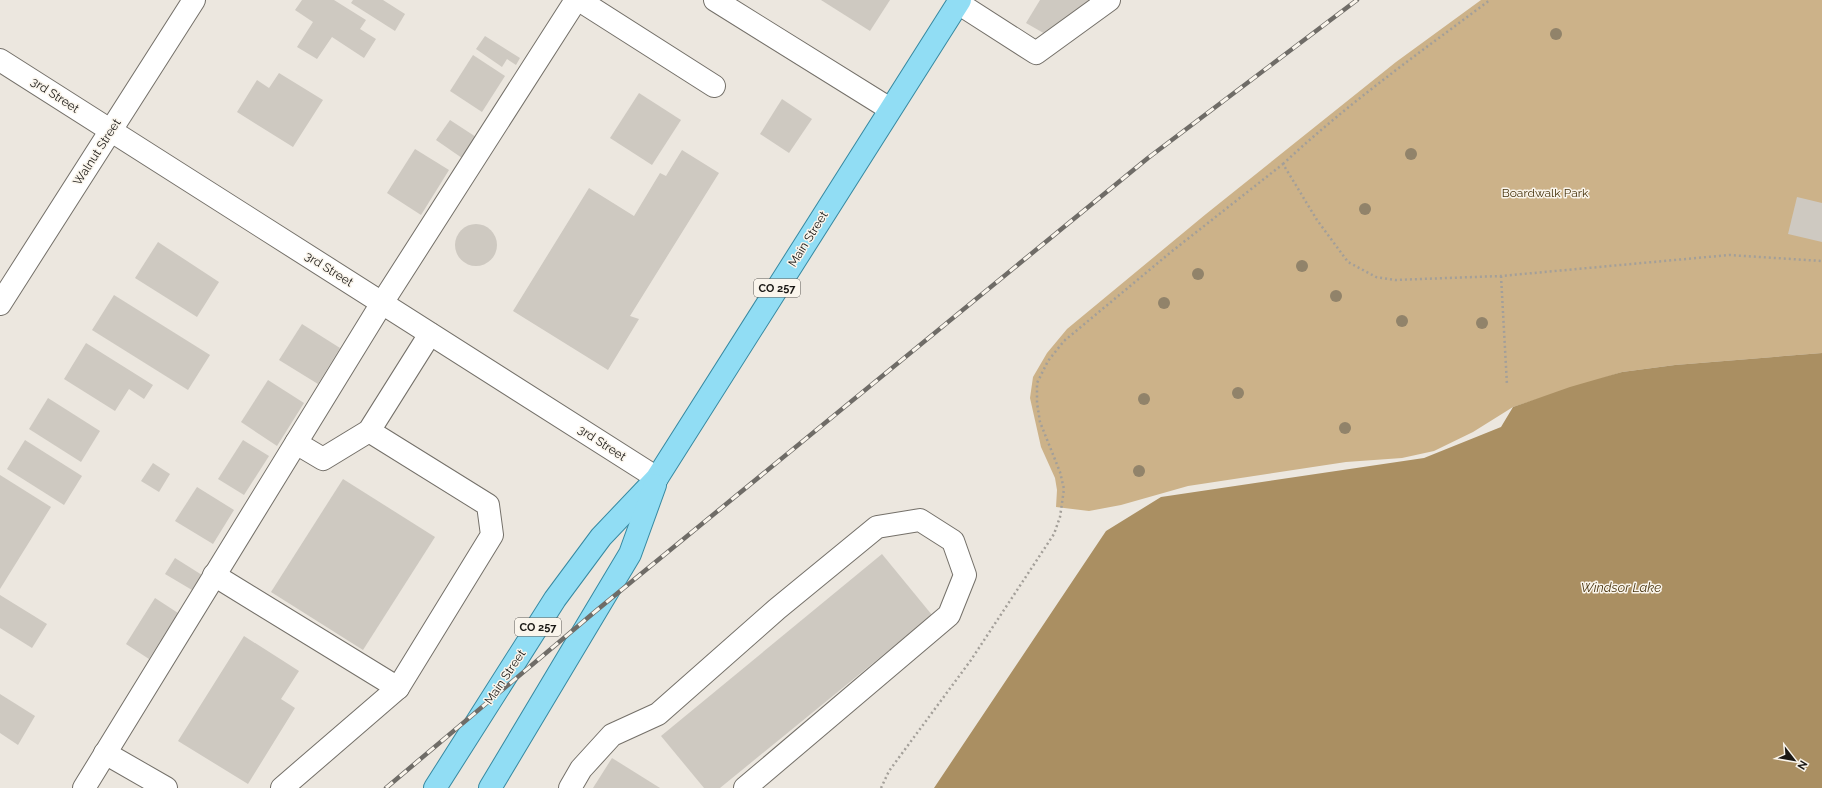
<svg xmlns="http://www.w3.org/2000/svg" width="1822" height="788" font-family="Raleway,sans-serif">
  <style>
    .green { fill: #ccb289 }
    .water { fill: #aa8f62 }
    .building { fill: #cec9c1 }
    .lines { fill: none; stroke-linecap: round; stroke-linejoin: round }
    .minor-casing { stroke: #747069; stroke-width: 24 }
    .major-casing { stroke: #3789a1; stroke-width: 24 }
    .path { stroke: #a39f99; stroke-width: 2.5; stroke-dasharray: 2 3; stroke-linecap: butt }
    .minor { stroke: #fff; stroke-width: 22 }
    .major { stroke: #91ddf4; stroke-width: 22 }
    .rail-casing { stroke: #6f6c67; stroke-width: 4.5 }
    .rail { stroke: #faf5ec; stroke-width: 3; stroke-dasharray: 9; stroke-linecap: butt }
    .tree { fill: #91836a }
    .labels { text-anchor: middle; stroke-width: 3; stroke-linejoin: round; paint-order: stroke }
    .shield { fill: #faf5ec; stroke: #5d5a56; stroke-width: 1 }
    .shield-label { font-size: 11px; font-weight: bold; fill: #1a1815 }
    .street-label { font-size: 12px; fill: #1a1815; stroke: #faf5ec }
    .park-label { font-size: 12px; fill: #46320b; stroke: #faf5ec }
    .water-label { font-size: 13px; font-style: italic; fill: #4a3610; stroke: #faf5ec }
  </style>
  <rect width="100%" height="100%" fill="#ece7df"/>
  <polygon class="green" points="1481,0 1822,0 1822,353 1675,365 1622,372 1513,407 1473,432 1434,451 1402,458 1346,462 1188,486 1121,505 1089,511 1056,507 1057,490 1055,478 1041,447 1030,398 1033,377 1047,353 1067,329 1206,214 1396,62"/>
  <polygon class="water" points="1822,353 1822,788 934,788 1106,531 1161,497 1424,458 1501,427 1513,407 1570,387 1622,372 1675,365"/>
  <g class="building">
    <polygon points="302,0 334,0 366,20 360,29 376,39 364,58 332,37 317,59 297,47 313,22 295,10"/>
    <polygon points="353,0 383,0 405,14 395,31 351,3"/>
    <polygon points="821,0 890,0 870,31"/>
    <polygon points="1040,0 1090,0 1047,35 1026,23"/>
    <polygon points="485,36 520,58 516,65 507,59 502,67 476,49"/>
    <polygon points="473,55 505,76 482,112 450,91"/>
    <polygon points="279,73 323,100 293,147 237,112 257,80 269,88"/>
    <polygon points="639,93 681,120 652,165 610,138"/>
    <polygon points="782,99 812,119 789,153 760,134"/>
    <polygon points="450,120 476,137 462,158 436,140"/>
    <polygon points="415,149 449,170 421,215 387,193"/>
    <polygon points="682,150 719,173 630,316 639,319 608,370 513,311 589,188 634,216 660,173 666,176"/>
    <polygon points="1797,197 1822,203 1822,242 1788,234"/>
    <circle cx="476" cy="245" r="21"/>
    <polygon points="158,242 219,282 197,317 135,278"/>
    <polygon points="114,295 210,355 188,390 92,330"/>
    <polygon points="302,324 340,348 318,384 279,360"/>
    <polygon points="86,343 153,385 144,399 129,389 115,411 64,379"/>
    <polygon points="268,380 304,403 277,446 241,422"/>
    <polygon points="48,398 100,431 81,462 29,429"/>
    <polygon points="25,440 82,476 64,505 7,469"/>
    <polygon points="243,440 269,456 244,495 218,479"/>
    <polygon points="153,463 170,474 159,492 141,481"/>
    <polygon points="0,475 51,507 0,589"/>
    <polygon points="343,479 435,537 363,650 271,592"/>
    <polygon points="197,487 234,510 213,544 175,521"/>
    <polygon points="882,554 932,615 720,788 704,788 661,736"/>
    <polygon points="175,558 202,575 192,590 165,574"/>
    <polygon points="0,595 47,624 32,648 0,628"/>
    <polygon points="155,598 178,613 149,659 126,644"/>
    <polygon points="244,636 299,671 281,699 295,708 248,784 178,741"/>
    <polygon points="0,694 35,716 18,745 0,733"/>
    <polygon points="612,758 660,788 593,788"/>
  </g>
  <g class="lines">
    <defs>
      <g id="minor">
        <polyline points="579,0 714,86"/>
        <polyline points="715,0 890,109"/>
        <polyline points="958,3 1036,53 1109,0"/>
        <polyline points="0,60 657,478"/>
        <polyline points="0,304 194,0"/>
        <polyline points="296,443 323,459 369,431 430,334"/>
        <polyline points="214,575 398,688"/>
        <polyline points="105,753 166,788"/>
        <polyline points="84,788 382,303 576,0"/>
        <polyline points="282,788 398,688 492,535 488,505 369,431"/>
        <polyline points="570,788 581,769 612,735 658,714 777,609 877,527 920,520 953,541 965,575 949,615 745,788"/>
      </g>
      <g id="major">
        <polyline points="435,788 555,599 601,537 657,478 960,0"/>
        <polyline points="490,788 630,554 655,485"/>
      </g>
    </defs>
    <use href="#minor" class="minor-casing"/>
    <use href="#major" class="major-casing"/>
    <g class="path">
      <path d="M1283 164C1347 104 1419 53 1490 0"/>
      <polyline points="1501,276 1507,385"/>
      <polyline points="881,788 889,771 971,660 1054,534 1060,517 1064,489 1060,472 1040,422 1037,403 1037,383 1048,361 1064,341 1171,252 1283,164 1317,220 1348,262 1376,277 1395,280 1501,276 1729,255 1822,261"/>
    </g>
    <use href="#minor" class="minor"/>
    <use href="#major" class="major"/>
    <defs>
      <polyline id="rail" points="386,788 597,610 1148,158 1357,0"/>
    </defs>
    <use href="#rail" class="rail-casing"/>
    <use href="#rail" class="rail"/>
  </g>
  <g class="tree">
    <circle cx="1556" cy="34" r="6"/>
    <circle cx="1411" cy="154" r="6"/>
    <circle cx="1365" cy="209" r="6"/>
    <circle cx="1302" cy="266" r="6"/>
    <circle cx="1198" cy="274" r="6"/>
    <circle cx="1336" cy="296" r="6"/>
    <circle cx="1164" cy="303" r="6"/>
    <circle cx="1402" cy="321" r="6"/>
    <circle cx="1482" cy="323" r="6"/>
    <circle cx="1238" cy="393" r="6"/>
    <circle cx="1144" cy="399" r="6"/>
    <circle cx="1345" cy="428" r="6"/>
    <circle cx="1139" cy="471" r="6"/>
  </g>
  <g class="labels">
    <g class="shield">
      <rect x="754" y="279" width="46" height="18" rx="3"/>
      <rect x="515" y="618" width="46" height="18" rx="3"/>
    </g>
    <g class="shield-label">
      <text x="777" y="292">CO 257</text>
      <text x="538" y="631">CO 257</text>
    </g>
    <g class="street-label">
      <text transform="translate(55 95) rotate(33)" y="4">3rd Street</text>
      <text transform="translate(97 152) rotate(-57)" y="4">Walnut Street</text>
      <text transform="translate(808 239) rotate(-58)" y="4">Main Street</text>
      <text transform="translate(329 269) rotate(32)" y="4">3rd Street</text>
      <text transform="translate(602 443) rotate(33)" y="4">3rd Street</text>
      <text transform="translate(505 677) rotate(-56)" y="4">Main Street</text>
    </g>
    <g class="park-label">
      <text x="1545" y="197">Boardwalk Park</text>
    </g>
    <g class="water-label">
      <text x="1621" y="592">Windsor Lake</text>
    </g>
  </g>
  <g transform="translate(1794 760) rotate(121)" stroke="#faf5ec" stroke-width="3" paint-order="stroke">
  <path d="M0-3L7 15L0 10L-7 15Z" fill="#1a1815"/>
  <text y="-6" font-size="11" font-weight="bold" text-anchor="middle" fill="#1a1815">N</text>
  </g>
</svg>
